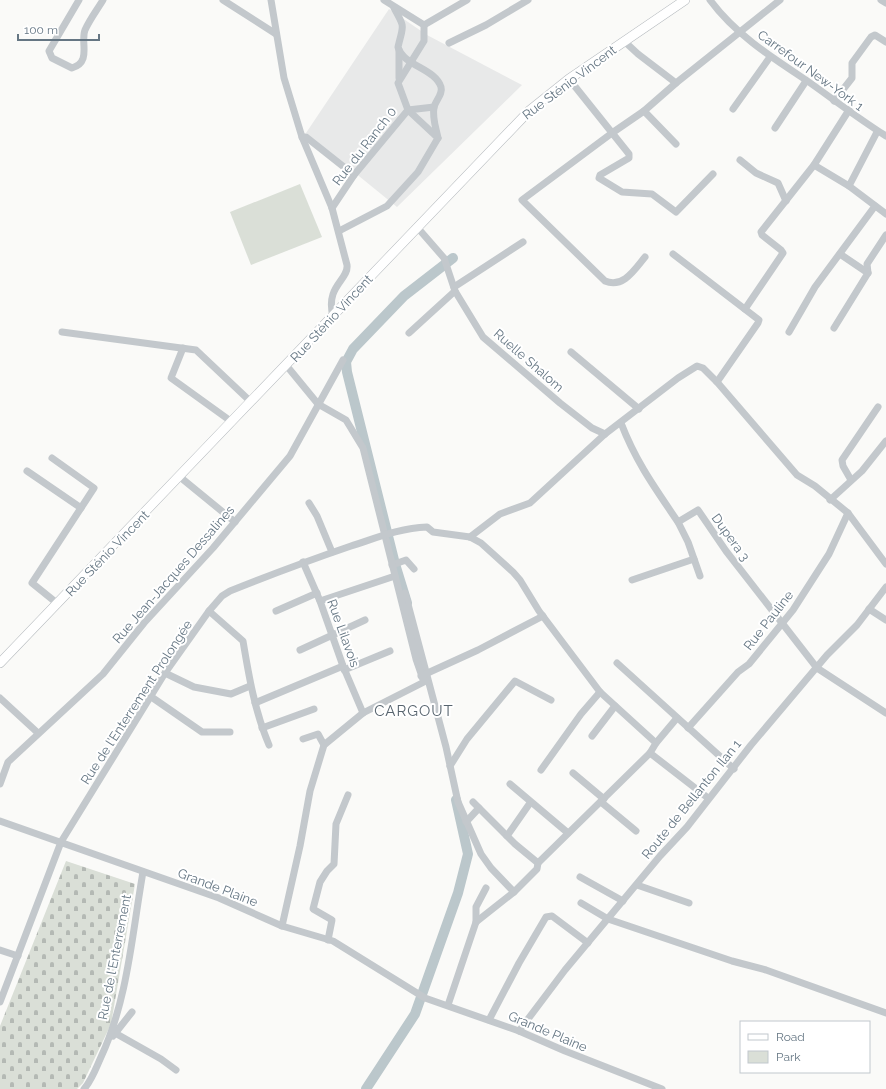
<svg xmlns="http://www.w3.org/2000/svg" width="886" height="1089" font-family="Raleway,sans-serif">
  <style>
    .built { fill: #e8e9e9 }
    .green { fill: #dadfd7 }
    .cemetery { fill: url(#cemetery-stones) }
    .lines { fill: none; stroke-linecap: round; stroke-linejoin: round }
    .river { stroke: #bbc7cb; stroke-width: 10 }
    .major-casing { stroke: #b5babe; stroke-width: 10 }
    .minor { stroke: #c3c8cc; stroke-width: 7 }
    .major { stroke: #fff; stroke-width: 9 }
    .labels { text-anchor: middle; stroke-width: 4; stroke-linejoin: round; paint-order: stroke }
    .street-label { font-size: 13px; fill: #657683; stroke: #fff }
    .quarter-label { font-size: 15px; letter-spacing: 1px; fill: #57646e; stroke: #fff }
  </style>
  <defs>
    <pattern id="cemetery-stones" width="16" height="16" patternUnits="userSpaceOnUse"><rect width="16" height="16" fill="#dadfd7"/><path d="M2 7V4a2 2 0 0 1 4 0v3zM10 15v-3a2 2 0 0 1 4 0v3z" fill="#b4b9b4"/></pattern>
  </defs>
  <rect width="100%" height="100%" fill="#fafaf8"/>
  <polygon class="built" points="389,9 427,35 522,85 397,207 306,133"/>
  <polygon class="green" points="300,184 322,237 251,265 230,212"/>
  <polygon class="cemetery" points="66,861 135,884 111,1024 83,1083 77,1089 0,1089 0,1026"/>
  <g class="lines">
    <g class="river">
      <polyline points="407,603 395,564 347,372 346,362 353,349 404,296 453,258"/>
      <polyline points="366,1089 415,1014 458,893 468,854 456,800"/>
    </g>
    <defs>
      <polyline id="major" points="0,663 529,111 569,79 685,0"/>
    </defs>
    <use href="#major" class="major-casing"/>
    <g class="minor">
      <path d="M79 0 49 51 52 58 72 68C92 62 80 42 85 30 90 19 97 10 103 0"/>
      <polyline points="223,0 276,34"/>
      <path d="M271 0 284 78 302 137 332 208 347 265C349 280 325 286 333 316"/>
      <polyline points="384,0 424,25 424,41 398,83 408,110 434,107"/>
      <path d="M710 0C735 34 771 57 806 80 833 99 859 119 886 136"/>
      <polyline points="881,0 886,3"/>
      <path d="M394 8C406 29 403 25 398 47 403 66 435 68 441 87 443 94 436 100 434 107 432 118 436 128 438 138"/>
      <polyline points="424,25 467,0"/>
      <polyline points="624,41 638,54 676,83 780,0"/>
      <polyline points="449,43 486,25 528,0"/>
      <polyline points="399,50 399,78"/>
      <polyline points="569,79 629,154 629,158 600,175 599,178 622,192 652,194 676,212 713,174"/>
      <polyline points="676,83 644,111 676,144"/>
      <polyline points="834,101 852,78 852,63 871,37 875,35 886,42"/>
      <polyline points="733,109 770,57"/>
      <path d="M644 111 612 133 522 200 605 281C623 289 635 269 645 257"/>
      <polyline points="775,128 806,81"/>
      <polyline points="877,132 849,186 886,214"/>
      <polyline points="302,137 306,137 354,175"/>
      <polyline points="740,160 756,173 778,183 786,201"/>
      <polyline points="814,165 849,186"/>
      <polyline points="332,208 354,175 408,110 438,138 418,172 387,206 339,231"/>
      <polyline points="417,227 444,258 455,291 483,337 560,403 592,428 605,434"/>
      <polyline points="673,254 759,320 758,323 717,382"/>
      <polyline points="868,273 867,264 886,235"/>
      <polyline points="454,287 523,242"/>
      <polyline points="745,309 783,253 781,250 762,235 761,232 814,165 849,110"/>
      <polyline points="834,328 868,273 840,254"/>
      <polyline points="62,332 196,350 251,402"/>
      <polyline points="789,332 815,287 875,206"/>
      <polyline points="409,333 455,291"/>
      <polyline points="183,348 171,378 232,422"/>
      <polyline points="571,352 639,409"/>
      <path d="M621 423C636 462 655 488 678 522L698 510 726 551 817 668 886 713"/>
      <polyline points="52,458 94,488 32,583 58,604"/>
      <polyline points="27,471 81,508"/>
      <polyline points="180,477 235,522"/>
      <polyline points="851,480 843,466 842,460 878,407"/>
      <polyline points="830,500 862,471 886,441"/>
      <polyline points="309,503 317,516 332,552"/>
      <polyline points="678,522 688,542 700,576"/>
      <polyline points="470,537 500,514 530,503 605,434 678,378 697,366 703,368 717,382 797,475 815,486 848,513 886,564"/>
      <polyline points="303,562 320,601 343,666 363,713"/>
      <polyline points="392,565 406,560 414,569"/>
      <polyline points="632,580 694,559"/>
      <polyline points="405,593 446,747 458,802 481,854 491,868 514,892"/>
      <polyline points="320,601 395,576"/>
      <polyline points="869,609 886,620"/>
      <path d="M209 611 243 641C249 677 255 712 269 745"/>
      <polyline points="276,611 317,593"/>
      <polyline points="300,650 365,620"/>
      <polyline points="617,663 734,769"/>
      <polyline points="344,670 390,651"/>
      <polyline points="165,673 194,687 231,694 250,686"/>
      <polyline points="421,676 478,650 543,616"/>
      <polyline points="150,696 202,732 230,732"/>
      <polyline points="0,698 38,733"/>
      <polyline points="255,703 343,666"/>
      <polyline points="262,728 314,709"/>
      <polyline points="688,728 738,672 749,664 793,610 829,554 848,513"/>
      <polyline points="592,736 615,706"/>
      <polyline points="303,739 318,734 324,745"/>
      <polyline points="656,743 677,718"/>
      <polyline points="450,766 467,739 515,681 551,700"/>
      <polyline points="541,770 581,714 600,692"/>
      <polyline points="573,773 604,799"/>
      <polyline points="0,784 8,762 103,674 144,623 213,548 290,456 343,360"/>
      <polyline points="510,784 568,833"/>
      <polyline points="473,802 515,844 538,863"/>
      <polyline points="601,802 636,831"/>
      <polyline points="0,821 219,898 282,926 333,941 425,998 519,1031 565,1051 662,1089"/>
      <polyline points="466,822 479,808"/>
      <polyline points="507,836 530,803"/>
      <polyline points="580,877 623,901"/>
      <polyline points="637,885 689,903"/>
      <polyline points="581,903 608,919 732,961 766,970 886,1013"/>
      <polyline points="476,922 476,907 486,888"/>
      <polyline points="282,926 300,846 310,791 324,745 363,713 424,682 416,659 363,448 346,420 318,404 286,365"/>
      <polyline points="328,940 332,920 313,909 320,882 327,871 334,864 336,824 348,795"/>
      <polyline points="0,950 18,956"/>
      <path d="M0 1002 61 842 165 673 209 611 222 596 230 591C270 575 310 560 351 546 376 538 400 528 427 527L433 532 470 537 481 543 513 572 520 580 539 611 600 692 656 743 650 753 708 798"/>
      <polyline points="448,1005 476,922 514,892 537,869 538,863 650,753"/>
      <polyline points="489,1020 519,963 546,917 552,916 588,943"/>
      <polyline points="519,1031 565,970 660,856 687,827 751,745 827,655 857,625 886,587"/>
      <polyline points="115,1033 161,1059 176,1070"/>
      <polyline points="113,1036 132,1012"/>
      <path d="M84 1089C92 1080 96 1068 101 1057 128 999 132 934 143 872"/>
    </g>
    <use href="#major" class="major"/>
  </g>
  <g class="labels">
    <g class="street-label">
      <text transform="translate(811 70) rotate(36)" y="5">Carrefour New-York 1</text>
      <text transform="translate(569 82) rotate(-37)" y="5">Rue Sténio Vincent</text>
      <text transform="translate(364 146) rotate(-52)" y="5">Rue du Ranch 0</text>
      <text transform="translate(331 318) rotate(-47)" y="5">Rue Sténio Vincent</text>
      <text transform="translate(529 360) rotate(41)" y="5">Ruelle Shalom</text>
      <text transform="translate(731 537) rotate(54)" y="5">Dupera 3</text>
      <text transform="translate(107 553) rotate(-46)" y="5">Rue Sténio Vincent</text>
      <text transform="translate(173 574) rotate(-49)" y="5">Rue Jean-Jacques Dessalines</text>
      <text transform="translate(768 620) rotate(-52)" y="5">Rue Pauline</text>
      <text transform="translate(344 633) rotate(70)" y="5">Rue Lilavois</text>
      <text transform="translate(136 702) rotate(-57)" y="5">Rue de l'Enterrement Prolongée</text>
      <text transform="translate(691 799) rotate(-51)" y="5">Route de Bellanton Ilan 1</text>
      <text transform="translate(218 887) rotate(21)" y="5">Grande Plaine</text>
      <text transform="translate(114 957) rotate(-79)" y="5">Rue de l'Enterrement</text>
      <text transform="translate(548 1031) rotate(23)" y="5">Grande Plaine</text>
    </g>
    <g class="quarter-label">
      <text x="414" y="716">CARGOUT</text>
    </g>
  </g>
  <rect x="740" y="1021" width="130" height="52" fill="#ffffff" stroke="#c1c8cd"/>
  <rect x="748" y="1034" width="20" height="6" fill="#ffffff" stroke="#c1c8cd"/>
  <text x="776" y="1041" font-size="12" fill="#657683">Road</text>
  <rect x="748" y="1051" width="20" height="12" fill="#dadfd7" stroke="#c1c8cd"/>
  <text x="776" y="1061" font-size="12" fill="#657683">Park</text>
  <path d="M18 34v6h81v-6" fill="none" stroke="#657683" stroke-width="2"/>
  <text x="24" y="34" font-size="12" fill="#657683" stroke="#ffffff" stroke-width="3" paint-order="stroke">100 m</text>
</svg>
